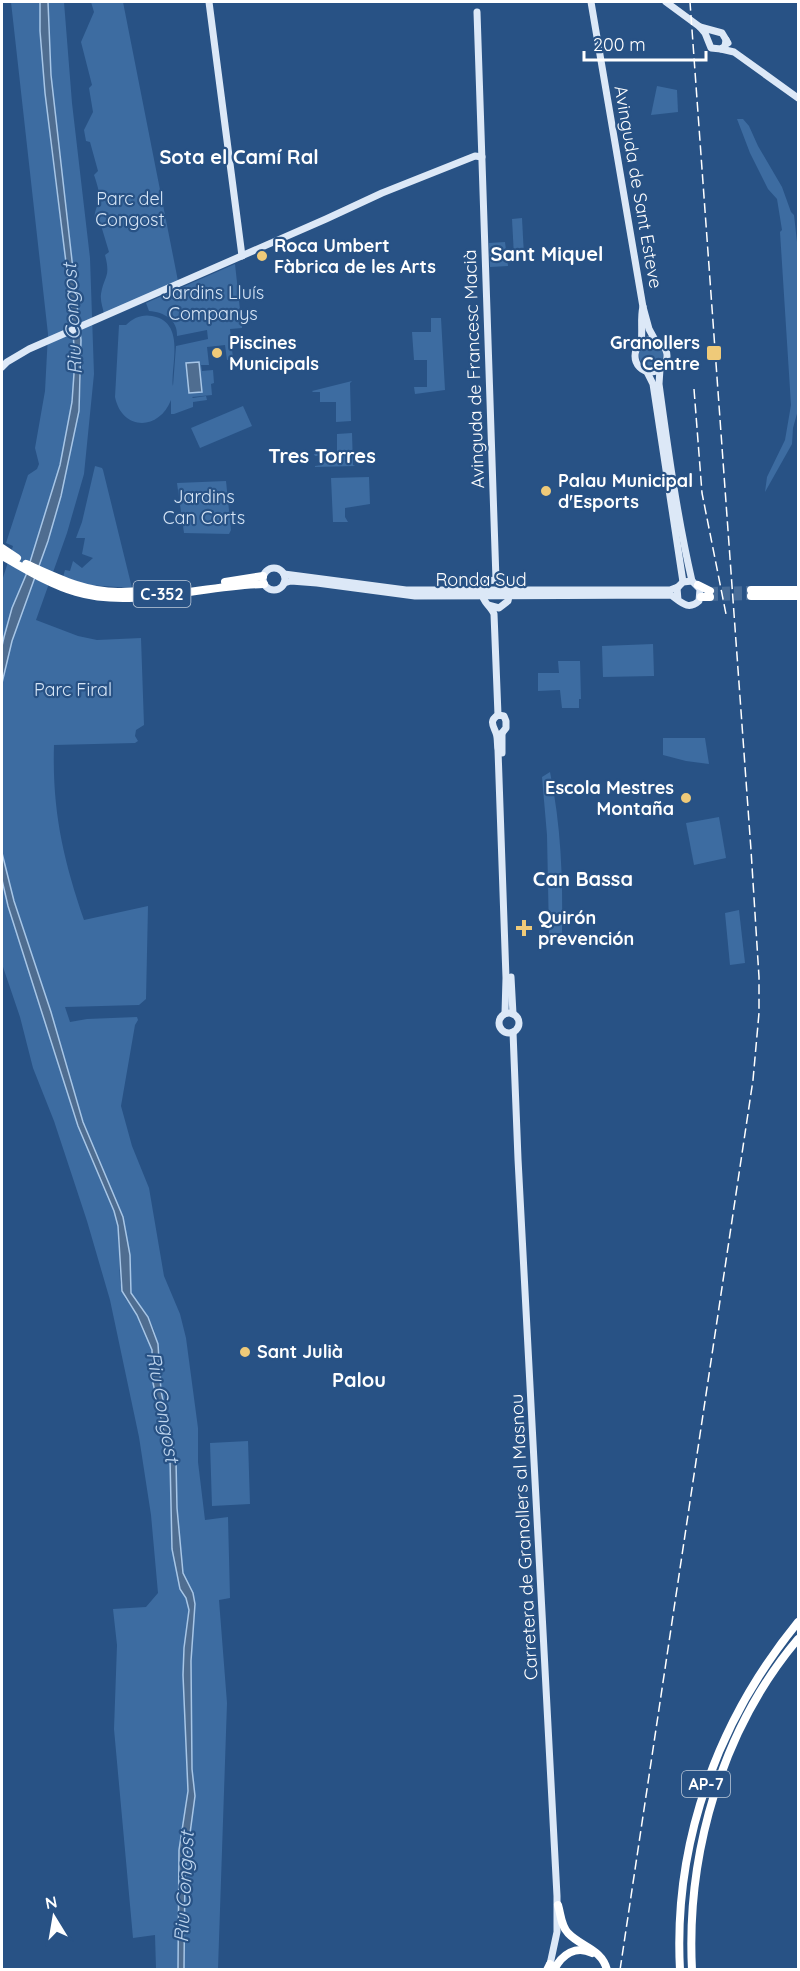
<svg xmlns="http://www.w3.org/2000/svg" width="800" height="1971" font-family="Quicksand,sans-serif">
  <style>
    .green { fill: #3d6ca1 }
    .water { fill: #4f6d90; stroke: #a7c6e7; stroke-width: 1.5 }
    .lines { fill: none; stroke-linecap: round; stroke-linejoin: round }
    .highway-tunnel { stroke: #486c97; stroke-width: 8; stroke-dasharray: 8 4; stroke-linecap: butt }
    .secondary { stroke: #dce8f7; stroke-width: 7 }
    .highway { stroke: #fff; stroke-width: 8 }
    .rail { stroke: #fff; stroke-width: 1.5; stroke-dasharray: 10 4.5; stroke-linecap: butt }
    .poi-dot { fill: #efca79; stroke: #285285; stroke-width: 2 }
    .labels { text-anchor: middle; stroke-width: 4.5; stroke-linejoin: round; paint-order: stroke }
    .shield { fill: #285285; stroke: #becbda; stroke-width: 1.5 }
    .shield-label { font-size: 16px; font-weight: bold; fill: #fff }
    .street-label { font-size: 18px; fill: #fff; stroke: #285285 }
    .park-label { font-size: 18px; fill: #d6e5f6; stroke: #285285 }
    .poi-label { font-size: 18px; font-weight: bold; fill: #fff; stroke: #285285; text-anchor: start }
    .neighbourhood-label { font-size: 20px; font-weight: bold; fill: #fff; stroke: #285285 }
    .water-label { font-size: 20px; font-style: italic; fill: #bed5ef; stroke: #285285 }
  </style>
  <rect width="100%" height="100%" fill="#285285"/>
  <g class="green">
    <polygon points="11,2 40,2 40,29 51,147 70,295 75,359 72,402 59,469 26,575 12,608 2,646 2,581 13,546 6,543 28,475 37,469 39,464 35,448 45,391 48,334"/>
    <path d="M48 2H64L72 103 90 258 94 374 84 474 67 533 36 620 78 636 97 640 141 638 144 725 136 730 135 736 138 741 135 743 54 745C52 810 63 859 84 920L148 906 146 999 139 1005 65 1007 70 1022 87 1019 137 1017 138 1020 135 1025 121 1106 132 1146 149 1188 164 1276 180 1314 186 1338 198 1428V1462L205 1520 228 1517 230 1598 219 1600 227 1703 218 1969H184L185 1871 195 1796 192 1769 191 1661 195 1604 193 1593 183 1573 177 1508 176 1460 161 1391 158 1344 154 1330 146 1313 135 1301 131 1293 130 1255 123 1217 83 1122 51 1012 14 901 2 853V683L12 641 48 541 60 496 79 411 82 364 78 309 51 75Z"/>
    <path d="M91 2H123L178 281 104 314C103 308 100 301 101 294 104 275 111 278 105 255L109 252 100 222 95 221C93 211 99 206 99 196 99 189 96 181 94 175L98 171 90 142 86 141 84 130 93 112 89 88 92 85 81 42 94 12Z"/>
    <polygon points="657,86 677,90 678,112 651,115"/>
    <polygon points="737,119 743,119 749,126 758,146 782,187 791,212 794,215 798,251 798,338 797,342 798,410 793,428 792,444 765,492 767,477 785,440 791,405 780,232 782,230 777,199 768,189 750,153"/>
    <polygon points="522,218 524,256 514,256 512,219"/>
    <polygon points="505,242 508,266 490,267 489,243"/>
    <path d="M235 264 242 328 230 329 233 359 227 360 225 345 207 347 209 365H201L202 371 213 370 214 383 211 384 212 395 192 397 193 398 206 396 207 400 193 402V407L174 414H171V400C159 431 122 431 115 397L119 325H126C133 318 142 314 152 316 186 322 171 364 173 386L176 346 208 339 207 330 177 336C178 320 164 312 149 311L146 303Z"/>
    <polygon points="431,318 441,318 445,390 415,394 414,387 427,387 427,360 414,360 412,332 431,332"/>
    <circle cx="651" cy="355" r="12"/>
    <polygon points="352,381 350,383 351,421 336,422 336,402 313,402 320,402 320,392 313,392 312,391"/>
    <polygon points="243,406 252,426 200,448 191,428"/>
    <polygon points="352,433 353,465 355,466 315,467 315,466 322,465 322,456 315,456 314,454 337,454 337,434"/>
    <polygon points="95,466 102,468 103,470 132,588 88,585 63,577 65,570 70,571 73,561 82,568 93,558 82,554 85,538 76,538 82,522"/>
    <polygon points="369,477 370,504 345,508 345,517 348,522 333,522 331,478"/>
    <polygon points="226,481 231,530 229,534 184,533 177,483"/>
    <polygon points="653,644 654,676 603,677 602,646"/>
    <polygon points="558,661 580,661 581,699 579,699 579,708 562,708 560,690 538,691 538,673 559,673"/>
    <polygon points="663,738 705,738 709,764 686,761 663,755"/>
    <path d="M550 772C561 825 563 878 562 933L549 934 547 835 542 777Z"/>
    <polygon points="719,817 726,858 694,865 686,823"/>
    <polygon points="2,880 8,906 78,1126 114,1210 118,1226 120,1282 125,1298 137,1315 152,1350 153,1383 170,1459 172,1549 180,1588 186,1598 189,1610 184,1648 183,1675 188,1791 179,1850 178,1969 156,1969 155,1935 133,1938 114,1729 117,1645 113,1609 146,1607 158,1593 151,1515 139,1437 110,1300 87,1221 54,1121 33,1068 20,1017 2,964"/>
    <polygon points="739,910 745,963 730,965 725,913"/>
    <polygon points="248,1441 250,1504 212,1506 210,1443"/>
  </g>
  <g class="water">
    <polygon points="40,2 48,2 51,75 81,340 79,411 61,496 48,541 12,641 2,683 2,646 4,637 12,608 26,575 60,465 72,402 75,359 70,295 45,93 40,31"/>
    <polygon points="199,362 202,392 189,393 186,363"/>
    <polygon points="2,853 14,901 51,1012 83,1122 123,1217 130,1255 131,1293 148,1317 158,1344 161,1391 176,1460 177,1508 183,1573 193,1593 195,1604 191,1661 192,1769 195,1796 185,1871 184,1969 178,1969 179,1850 188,1791 183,1675 184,1648 189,1610 186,1598 180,1589 172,1549 170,1459 153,1383 152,1350 137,1315 122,1291 118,1226 114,1211 78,1126 8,906 2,880"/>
  </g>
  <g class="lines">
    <g class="highway-tunnel">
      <polyline points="710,591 751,590"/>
      <polyline points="710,597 751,596"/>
    </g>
    <g class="secondary">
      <polyline points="209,2 242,256"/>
      <polyline points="591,2 643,307 649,329 655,340"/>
      <polyline points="666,2 700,27 705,33 711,48 721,49 725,46 726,40"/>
      <polyline points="477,12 496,580"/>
      <polyline points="700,27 722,33 728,43"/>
      <polyline points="721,49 734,52 798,98"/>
      <circle cx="651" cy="356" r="16"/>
      <path d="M641 343C643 331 640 318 643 307"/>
      <polyline points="2,367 7,362 29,349 326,219 382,193 475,156 482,157"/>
      <path d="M660 369 659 384C668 450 677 516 692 581"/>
      <polyline points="647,372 653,384 683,582"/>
      <circle cx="274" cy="579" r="11"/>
      <polyline points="284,574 406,590 670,590 678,587"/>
      <path d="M284 583 291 581 317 583 415 596 671 595C681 602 688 611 699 601L700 589 692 581 683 582 677 588 678 600"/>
      <path d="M488 605 499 608 508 601 510 591C504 578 483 575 482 593 482 602 491 606 494 614L498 715"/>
      <path d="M502 733 506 728V721L504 716 498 715C489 721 493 725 496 733 498 738 497 745 498 750L506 978 505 1013"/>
      <polyline points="502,733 502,753"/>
      <polyline points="511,977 513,1014"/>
      <circle cx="509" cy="1023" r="10"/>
      <polyline points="513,1032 518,1159 557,1896 557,1932 549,1969"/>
    </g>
    <g class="highway">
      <polyline points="2,548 17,558"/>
      <path d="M2 556C26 569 49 584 76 592 132 609 205 585 264 584"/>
      <path d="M26 564C57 578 87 593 121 592 136 592 150 589 164 588"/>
      <polyline points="225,582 263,576"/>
      <polyline points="698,585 710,591"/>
      <polyline points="751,590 798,590"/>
      <polyline points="751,596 798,596"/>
      <polyline points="701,597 710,597"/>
      <path d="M558 1905C561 1915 561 1926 568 1933 581 1947 602 1949 607 1970"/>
      <polyline points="547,1970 550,1964"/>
      <path d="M554 1970C562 1954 576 1945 592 1953"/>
      <path d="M680 1970C673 1842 718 1720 798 1622"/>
      <path d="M692 1970C686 1853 722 1729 798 1639"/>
    </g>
    <g class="rail">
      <polyline points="694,389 702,493 726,614"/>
      <polyline points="620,1970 753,1080 759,1013 759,977 751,850 690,2"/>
    </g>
  </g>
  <g class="poi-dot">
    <circle cx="262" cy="256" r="6"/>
    <circle cx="217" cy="353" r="6"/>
    <rect x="706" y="345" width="16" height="16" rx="3"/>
    <circle cx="546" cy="491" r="6"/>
    <circle cx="686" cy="798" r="6"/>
    <path d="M521 919h6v6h6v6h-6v6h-6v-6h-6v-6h6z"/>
    <circle cx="245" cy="1352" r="6"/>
  </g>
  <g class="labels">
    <g class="shield">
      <rect x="133.5" y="581" width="57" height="26" rx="4.5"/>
      <rect x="682" y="1771" width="48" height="26" rx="4.5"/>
    </g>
    <g class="shield-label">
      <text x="162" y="600">C-352</text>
      <text x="706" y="1790">AP-7</text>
    </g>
    <g class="street-label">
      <text transform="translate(638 187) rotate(80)" y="6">Avinguda de Sant Esteve</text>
      <text transform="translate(474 369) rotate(-92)" y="6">Avinguda de Francesc Macià</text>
      <text x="481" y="586">Ronda Sud</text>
      <text transform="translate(524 1537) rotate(-93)" y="6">Carretera de Granollers al Masnou</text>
    </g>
    <g class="park-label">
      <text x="130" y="205">Parc del<tspan x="130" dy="21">Congost</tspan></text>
      <text x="213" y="299">Jardins Lluís<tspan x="213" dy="21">Companys</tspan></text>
      <text x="204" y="503">Jardins<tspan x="204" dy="21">Can Corts</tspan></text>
      <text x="73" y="696">Parc Firal</text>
    </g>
    <g class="poi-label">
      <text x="274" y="252">Roca Umbert<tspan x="274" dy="21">Fàbrica de les Arts</tspan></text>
      <text x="229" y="349">Piscines<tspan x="229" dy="21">Municipals</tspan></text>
      <text x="700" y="349" text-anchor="end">Granollers<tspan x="700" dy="21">Centre</tspan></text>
      <text x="558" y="487">Palau Municipal<tspan x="558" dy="21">d'Esports</tspan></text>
      <text x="674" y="794" text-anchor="end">Escola Mestres<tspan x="674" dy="21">Montaña</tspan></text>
      <text x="538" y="924">Quirón<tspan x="538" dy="21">prevención</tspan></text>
      <text x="257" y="1358">Sant Julià</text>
    </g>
    <g class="neighbourhood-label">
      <text x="239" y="164">Sota el Camí Ral</text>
      <text x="547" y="261">Sant Miquel</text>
      <text x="322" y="463">Tres Torres</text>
      <text x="583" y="886">Can Bassa</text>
      <text x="359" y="1387">Palou</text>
    </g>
    <g class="water-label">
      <text transform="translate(72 319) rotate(-93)" y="7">Riu Congost</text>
      <text transform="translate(163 1407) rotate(80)" y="7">Riu Congost</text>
      <text transform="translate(184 1887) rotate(-87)" y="7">Riu Congost</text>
    </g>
  </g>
  <rect width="800" height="1971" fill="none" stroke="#ffffff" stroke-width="6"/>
  <g transform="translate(54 1917) rotate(349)" stroke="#285285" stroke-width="4.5" paint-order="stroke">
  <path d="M0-4.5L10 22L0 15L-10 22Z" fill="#ffffff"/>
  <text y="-9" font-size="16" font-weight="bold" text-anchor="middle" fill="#ffffff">N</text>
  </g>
  <path d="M584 51v9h122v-9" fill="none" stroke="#ffffff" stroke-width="3"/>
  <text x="593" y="51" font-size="18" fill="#ffffff" stroke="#285285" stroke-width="4.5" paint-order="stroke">200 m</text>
</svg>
